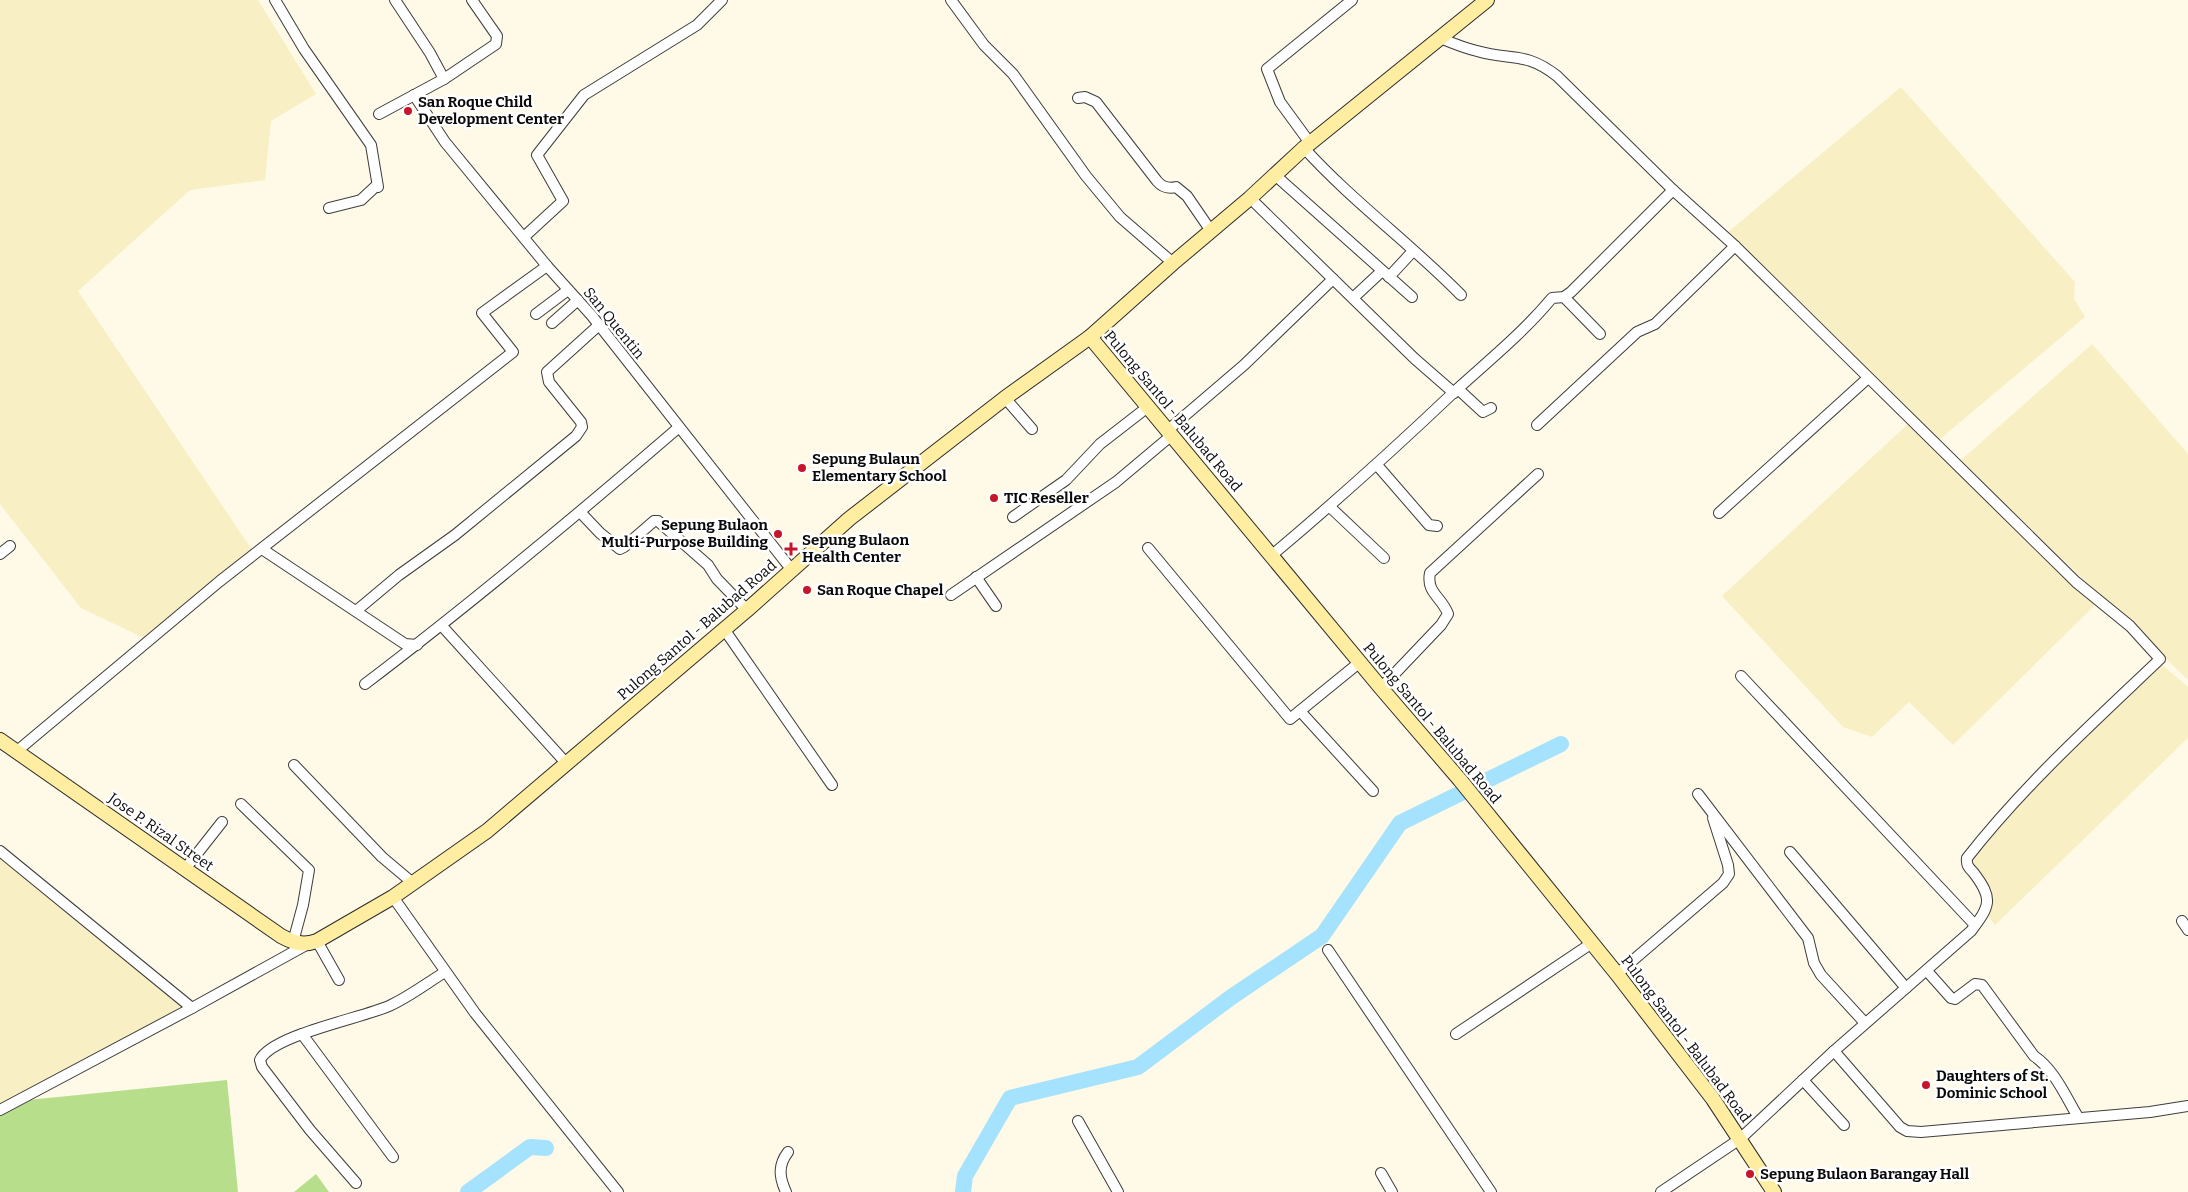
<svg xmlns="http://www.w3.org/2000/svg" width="2188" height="1192" font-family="Bitter,serif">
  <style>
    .farmland { fill: #f8f0c4 }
    .forest { fill: #b7df8b }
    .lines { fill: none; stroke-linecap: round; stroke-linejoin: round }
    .river { stroke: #a5e2fd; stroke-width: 16 }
    .street-casing { stroke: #3d3d3d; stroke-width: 12 }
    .secondary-casing { stroke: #2c2c2c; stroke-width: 16 }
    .street { stroke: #fff; stroke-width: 10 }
    .secondary { stroke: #ffeea2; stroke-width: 14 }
    .poi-dot { fill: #c7152b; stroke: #fff; stroke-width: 2 }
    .labels { text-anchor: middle; stroke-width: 5; stroke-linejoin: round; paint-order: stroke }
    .poi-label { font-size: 15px; font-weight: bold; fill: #0a0a0a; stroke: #fff; text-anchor: start }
    .street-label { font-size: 15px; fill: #0a0a0a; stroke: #fff }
  </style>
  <rect width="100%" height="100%" fill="#fff9e7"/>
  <g class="farmland">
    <polygon points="0,0 258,0 316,94 271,121 265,180 190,190 78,291 252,550 146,639 81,608 0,504"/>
    <polygon points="1901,87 2075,282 2074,299 2085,317 1939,440 1727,233"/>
    <polygon points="2092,344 2188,454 2188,680 1960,461"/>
    <polygon points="1909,423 2095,605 1953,745 1909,702 1872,737 1843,727 1722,596"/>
    <polygon points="2161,664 2188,687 2188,738 1995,925 1987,915 1991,898 1968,862 2026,792"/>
    <polygon points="0,847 186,1007 0,1106"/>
  </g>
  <g class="forest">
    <polygon points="227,1080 238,1192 0,1192 0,1110 18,1101"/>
    <polygon points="316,1174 329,1192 294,1192"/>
  </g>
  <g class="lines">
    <g class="river">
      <polyline points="468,1192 530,1147 546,1148"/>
      <polyline points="963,1192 965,1176 1010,1098 1138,1067 1230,998 1322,936 1400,823 1561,744"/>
    </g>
    <defs>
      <g id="street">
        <polyline points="275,0 304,49 371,145 378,187 376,186 361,200 329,208"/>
        <polyline points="395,0 430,53 444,79"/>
        <polyline points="951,0 984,45 1013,74 1086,176 1120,217 1173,263"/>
        <path d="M1440 38C1452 43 1464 48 1477 51 1511 61 1525 51 1557 76L1673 190 1735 246 2076 582 2130 626 2160 659C2093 723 2024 785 1967 858 1966 865 1969 868 1973 872 1994 899 1990 906 1971 931L1834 1051 1740 1139 1661 1192"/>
        <polyline points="414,95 445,142 547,266 592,316 791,569"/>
        <path d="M1078 98 1085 97 1096 102 1157 181C1162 187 1168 189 1176 187L1187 196 1211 231"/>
        <polyline points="379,114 444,79 496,44 497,36 472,0"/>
        <polyline points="1310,143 1280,102 1267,69 1352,0"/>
        <path d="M1304 148C1352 201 1411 244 1461 295"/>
        <polyline points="1275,175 1412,297"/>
        <polyline points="1250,198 1415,359 1454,393"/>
        <polyline points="525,236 563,201 537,155 584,95 697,25 722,0"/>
        <polyline points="1389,277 1413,251"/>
        <polyline points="1564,297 1600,334"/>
        <polyline points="1353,298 1382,271"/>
        <polyline points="536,314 568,290"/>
        <polyline points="552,323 578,300"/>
        <polyline points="1458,389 1483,412 1491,408"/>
        <polyline points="1005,398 1032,429"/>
        <polyline points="1537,425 1637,332 1655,324 1735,246"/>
        <polyline points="1168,430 1244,365 1333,279"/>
        <polyline points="1377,465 1429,525 1437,526"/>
        <polyline points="1330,507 1384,558"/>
        <polyline points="581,513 600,533 620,549 624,547 654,521 658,521 708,565 717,579 747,610"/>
        <polyline points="1719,513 1868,378"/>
        <polyline points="1013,517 1066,480 1100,444 1149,406"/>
        <polyline points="1148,548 1290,719 1360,662"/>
        <polyline points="262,549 405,644 417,645"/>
        <polyline points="0,554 10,546"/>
        <path d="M1271 556C1334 503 1394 449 1453 393 1487 362 1523 333 1552 298L1564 297 1571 292 1673 190"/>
        <polyline points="976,577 996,606"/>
        <polyline points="951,595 1116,482 1172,435"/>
        <polyline points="356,611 399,575 455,535 576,436 582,427 581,422 549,382 547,372 599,325"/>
        <polyline points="442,626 567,764"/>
        <polyline points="724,629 832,785"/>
        <polyline points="1741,676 1975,925"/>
        <path d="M365 684C473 602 576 516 678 428"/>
        <path d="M1381 688 1441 625 1448 614C1442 597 1426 593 1430 573L1538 474"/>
        <polyline points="1300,711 1373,791"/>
        <polyline points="17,751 220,581 513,352 482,313 547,266"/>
        <polyline points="294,765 382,857 414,884"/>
        <polyline points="1698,794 1808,938 1814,963 1821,975 1865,1023"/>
        <polyline points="241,804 309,870 303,905 293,942"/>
        <polyline points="0,851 192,1008"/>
        <polyline points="1790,852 1906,988"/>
        <polyline points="185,869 222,822"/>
        <polyline points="393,897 475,1013 618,1192"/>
        <polyline points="2182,921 2188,930"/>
        <polyline points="317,941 339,980"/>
        <polyline points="1328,950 1491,1192"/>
        <path d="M1927 971 1951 998 1955 999 1975 984 1982 985 2034 1056C2054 1069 2066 1097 2078 1117"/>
        <polyline points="1617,974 1723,883 1729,874 1728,865 1713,818"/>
        <polyline points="302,1034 393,1157"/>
        <polyline points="1456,1034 1592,943"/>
        <polyline points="1834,1051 1900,1127 1907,1131 1921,1132 2150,1112 2188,1106"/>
        <polyline points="1803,1080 1844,1125"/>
        <polyline points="0,1110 192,1008 306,945"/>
        <polyline points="1078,1121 1118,1192"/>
        <polyline points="1381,1173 1392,1192"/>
        <path d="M356 1183 310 1130 262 1067 260 1060C272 1035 362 1018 389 1006 409 997 427 983 445 972"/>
        <path d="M786 1192C779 1177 778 1165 788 1152"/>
      </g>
      <g id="secondary">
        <polyline points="1090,337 1381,688 1460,780 1617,974 1713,1099 1774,1192"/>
        <path d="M0 740 281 936C294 943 303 946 317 941L393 897 487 831 747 610 849 519 1005 398 1090 337 1173 263 1250 198 1304 148 1487 0"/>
      </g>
    </defs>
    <use href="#street" class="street-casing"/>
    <use href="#secondary" class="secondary-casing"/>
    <use href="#street" class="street"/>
    <use href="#secondary" class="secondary"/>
  </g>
  <g class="poi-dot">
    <circle cx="408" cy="111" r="5"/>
    <circle cx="802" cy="468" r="5"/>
    <circle cx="994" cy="498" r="5"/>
    <circle cx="778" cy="534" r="5"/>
    <path d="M788.5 541.5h5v5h5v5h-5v5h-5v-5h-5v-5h5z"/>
    <circle cx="807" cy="590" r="5"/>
    <circle cx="1926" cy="1085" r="5"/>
    <circle cx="1750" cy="1174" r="5"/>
  </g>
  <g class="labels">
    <g class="poi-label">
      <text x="418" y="107">San Roque Child<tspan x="418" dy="17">Development Center</tspan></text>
      <text x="812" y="464">Sepung Bulaun<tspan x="812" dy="17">Elementary School</tspan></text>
      <text x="1004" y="503">TIC Reseller</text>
      <text x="768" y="530" text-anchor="end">Sepung Bulaon<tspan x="768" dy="17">Multi-Purpose Building</tspan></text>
      <text x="802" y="545">Sepung Bulaon<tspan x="802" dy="17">Health Center</tspan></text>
      <text x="817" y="595">San Roque Chapel</text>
      <text x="1936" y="1081">Daughters of St.<tspan x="1936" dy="17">Dominic School</tspan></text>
      <text x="1760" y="1179">Sepung Bulaon Barangay Hall</text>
    </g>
    <g class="street-label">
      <text transform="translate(614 323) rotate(51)" y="5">San Quentin</text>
      <text transform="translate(1173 411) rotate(50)" y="5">Pulong Santol - Balubad Road</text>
      <text transform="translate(697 630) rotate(-41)" y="5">Pulong Santol - Balubad Road</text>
      <text transform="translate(1432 723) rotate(50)" y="5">Pulong Santol - Balubad Road</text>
      <text transform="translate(161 832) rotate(35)" y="5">Jose P. Rizal Street</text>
      <text transform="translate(1686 1039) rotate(53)" y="5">Pulong Santol - Balubad Road</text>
    </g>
  </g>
</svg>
